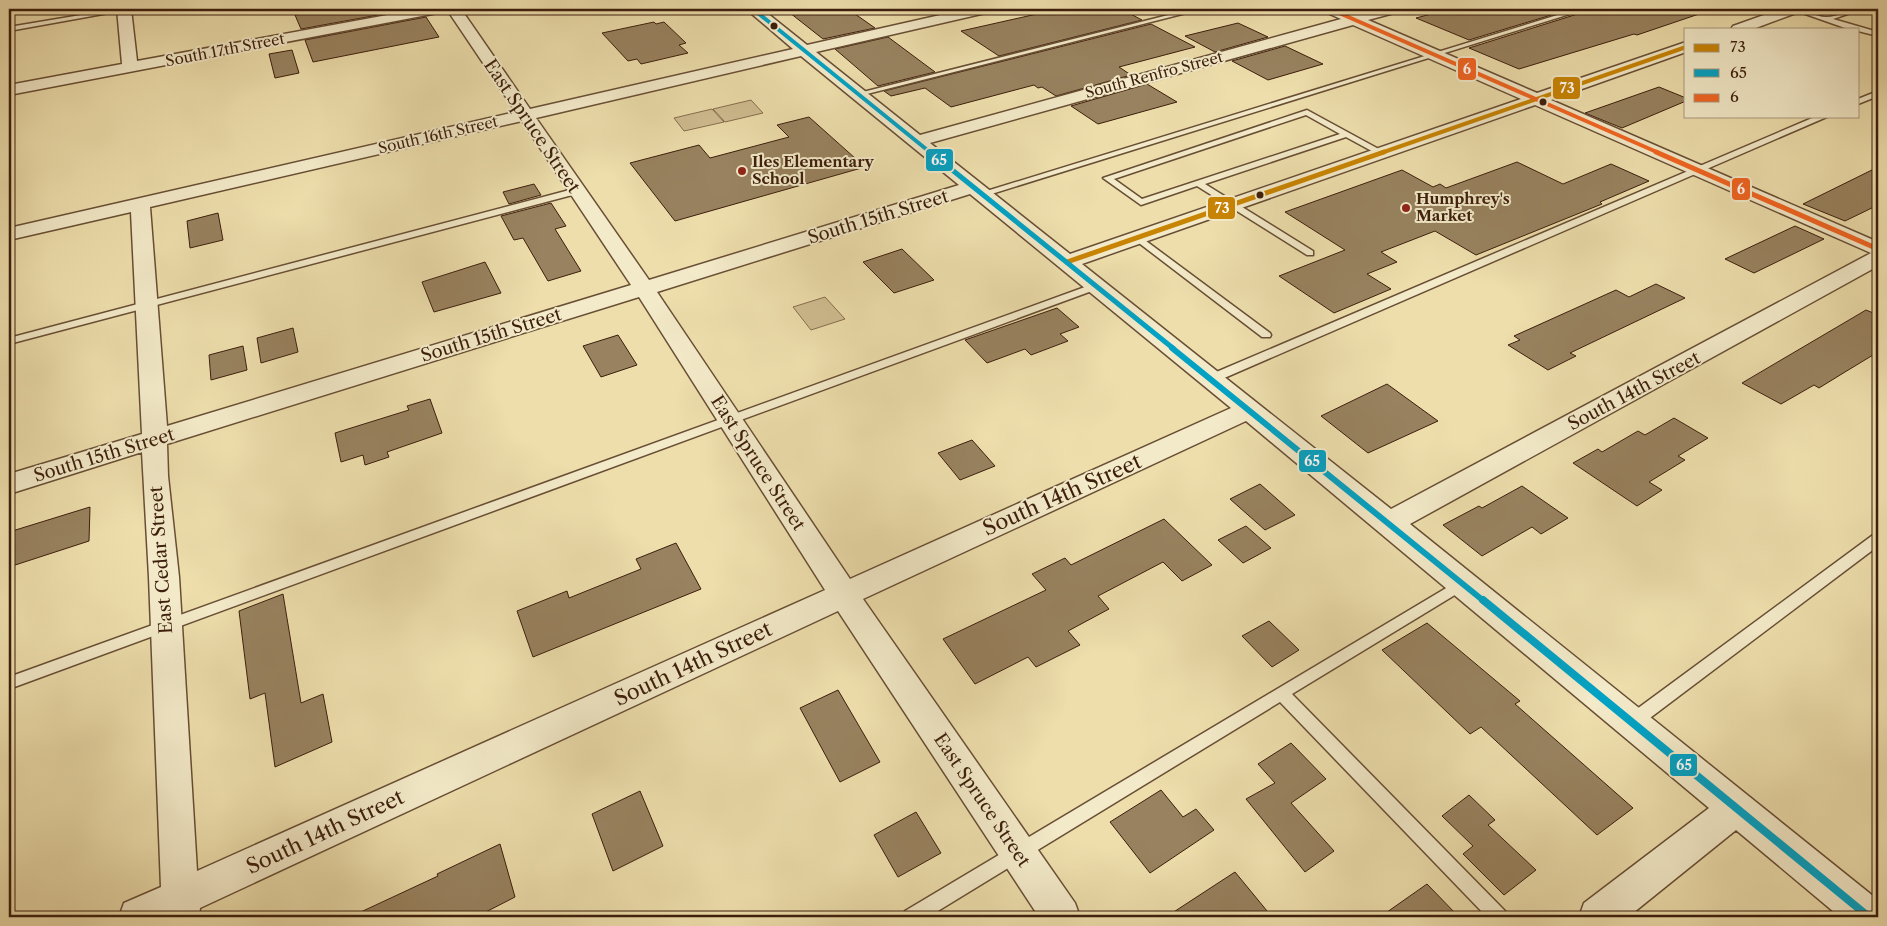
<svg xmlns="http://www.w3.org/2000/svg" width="1887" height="926" font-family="'Libre Caslon Text',serif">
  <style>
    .green { fill: #cfbd91; stroke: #866e4e }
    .building { fill: #98825f; stroke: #3c1e0c }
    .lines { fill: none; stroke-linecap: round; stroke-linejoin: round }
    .lane-casing { stroke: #684e34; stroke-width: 3 }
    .street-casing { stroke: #684e34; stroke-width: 3 }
    .lane { fill: #f3eac9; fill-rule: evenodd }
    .street { fill: #f3eac9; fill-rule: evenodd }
    .bus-1-far1-casing { stroke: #f3eac9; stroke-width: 6 }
    .bus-1-casing { stroke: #f3eac9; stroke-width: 8 }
    .bus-2-far3-casing { stroke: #f3eac9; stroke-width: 6 }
    .bus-2-far2-casing { stroke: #f3eac9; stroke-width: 8 }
    .bus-2-far1-casing { stroke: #f3eac9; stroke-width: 10 }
    .bus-2-casing { stroke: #f3eac9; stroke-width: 12 }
    .bus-3-far1-casing { stroke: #f3eac9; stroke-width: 6 }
    .bus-3-casing { stroke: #f3eac9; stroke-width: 8 }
    .bus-1-far1 { stroke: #c88403; stroke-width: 4 }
    .bus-1 { stroke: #c88403; stroke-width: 5 }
    .bus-2-far3 { stroke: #03a2c4; stroke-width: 4 }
    .bus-2-far2 { stroke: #03a2c4; stroke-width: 5 }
    .bus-2-far1 { stroke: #03a2c4; stroke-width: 6 }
    .bus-2 { stroke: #03a2c4; stroke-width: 8 }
    .bus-3-far1 { stroke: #f26522; stroke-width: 4 }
    .bus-3 { stroke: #f26522; stroke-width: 5 }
    .bus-dot { fill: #3c1e0c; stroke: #f3eac9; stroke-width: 2 }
    .poi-dot { fill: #8f2418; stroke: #f3eac9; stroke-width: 2 }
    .labels { text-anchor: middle; stroke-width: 4; stroke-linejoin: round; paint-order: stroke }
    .far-street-label { font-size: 15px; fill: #3c1e0c; stroke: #f3eac9 }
    .far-poi-label { font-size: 15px; font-weight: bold; fill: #3c1e0c; stroke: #f3eac9; text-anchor: start }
    .street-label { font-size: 18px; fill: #3c1e0c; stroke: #f3eac9 }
    .near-street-label { font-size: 21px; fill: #3c1e0c; stroke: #f3eac9 }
    .line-badge { stroke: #f3eac9; stroke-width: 2 }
    .badge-label { font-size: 14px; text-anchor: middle; font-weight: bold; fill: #fff }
  </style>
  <rect width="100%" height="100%" fill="#eddeac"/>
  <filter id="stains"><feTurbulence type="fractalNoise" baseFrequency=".004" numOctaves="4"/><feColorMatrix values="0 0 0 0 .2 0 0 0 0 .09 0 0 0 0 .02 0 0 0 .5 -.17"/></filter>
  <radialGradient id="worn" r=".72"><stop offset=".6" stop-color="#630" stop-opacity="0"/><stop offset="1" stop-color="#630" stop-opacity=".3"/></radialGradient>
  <g class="green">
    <polygon points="751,100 763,113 725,122 713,109"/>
    <polygon points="712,109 724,122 684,131 674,118"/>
    <polygon points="825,297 845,319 811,330 793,307"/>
  </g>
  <g class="building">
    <polygon points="331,9 411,9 301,29 295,15"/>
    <polygon points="785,9 848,9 875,28 823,39"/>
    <polygon points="1059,9 1121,9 1142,20 999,56 961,31"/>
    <polygon points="1450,9 1571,9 1469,40 1416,18"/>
    <polygon points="1588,9 1701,9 1702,13 1637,35 1634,34 1519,69 1469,48 1587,11"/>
    <polygon points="426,17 439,37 313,62 305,40"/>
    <polygon points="654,22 656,24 664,22 686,43 679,45 688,53 641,64 637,59 628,61 602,33"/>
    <polygon points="1238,23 1268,37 1215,52 1185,36"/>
    <polygon points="1151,24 1195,47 1119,67 1131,75 1056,96 1042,87 1038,88 1034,85 951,107 925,88 891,96 884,91"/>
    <polygon points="888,37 935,72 878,86 835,49"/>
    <polygon points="1285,46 1323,64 1268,80 1232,61"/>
    <polygon points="292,50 299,73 275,78 269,54"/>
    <polygon points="1147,84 1177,102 1098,124 1071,106"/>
    <polygon points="1659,87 1686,98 1686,101 1622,128 1585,113"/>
    <polygon points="809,117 865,167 675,221 630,163 699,145 710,158 789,137 777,125"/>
    <polygon points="1517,162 1563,184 1611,164 1649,181 1600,202 1602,204 1476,255 1435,231 1381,252 1397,262 1367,274 1391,289 1334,313 1279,276 1345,250 1285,212 1402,170 1433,187 1440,184 1446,188"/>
    <polygon points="1878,167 1878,205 1845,221 1803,204"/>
    <polygon points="534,184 541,195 509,204 503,192"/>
    <polygon points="551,203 566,226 555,229 581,271 548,281 523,238 514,240 501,216"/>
    <polygon points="218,213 223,240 190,248 187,221"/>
    <polygon points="1795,226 1824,239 1754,273 1725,259"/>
    <polygon points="902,249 934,280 894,293 863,262"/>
    <polygon points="485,262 501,293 434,312 422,282"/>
    <polygon points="1656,284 1685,298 1570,353 1576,356 1548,370 1508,345 1520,340 1514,336 1616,290 1629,297"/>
    <polygon points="1057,308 1079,327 1060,334 1068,341 1031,355 1025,349 987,363 965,340"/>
    <polygon points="1866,310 1878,315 1878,352 1845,372 1819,388 1814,385 1781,404 1742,383"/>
    <polygon points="293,328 298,352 261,363 257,338"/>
    <polygon points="618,335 637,365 601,377 583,346"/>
    <polygon points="243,346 247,370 211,380 209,355"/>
    <polygon points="1387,384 1438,421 1368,453 1321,416"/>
    <polygon points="430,399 442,433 387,452 389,457 365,465 363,455 341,462 335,433 409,410 407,406"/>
    <polygon points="1674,418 1708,438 1678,456 1685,460 1649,482 1662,490 1637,506 1573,463 1598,449 1602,452 1638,431 1645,435"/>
    <polygon points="972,440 995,466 960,480 938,453"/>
    <polygon points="1260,484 1295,515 1265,530 1230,499"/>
    <polygon points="1522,486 1568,518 1541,534 1532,527 1482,556 1443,525 1479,506 1482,508"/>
    <polygon points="90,507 89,541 9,567 9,532"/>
    <polygon points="1164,519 1212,565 1182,581 1163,562 1098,596 1109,609 1068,631 1080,645 1036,667 1028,657 975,684 943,639 1046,590 1032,574 1065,558 1071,565"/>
    <polygon points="1246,526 1271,548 1243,563 1218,540"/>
    <polygon points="676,543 701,589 533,657 517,611 567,591 569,598 641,569 636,559"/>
    <polygon points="283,594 301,703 323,694 332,742 275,767 265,693 250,699 239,611"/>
    <polygon points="1269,621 1299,650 1272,667 1242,636"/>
    <polygon points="1427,623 1520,701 1515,704 1633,808 1597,835 1481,727 1470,734 1382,650"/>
    <polygon points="838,690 880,762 840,782 800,708"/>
    <polygon points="1291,743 1326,779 1291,803 1334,851 1305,872 1246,799 1275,783 1258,764"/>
    <polygon points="1161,790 1183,817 1196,809 1214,830 1150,873 1110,822"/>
    <polygon points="640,791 663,846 613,871 592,814"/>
    <polygon points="1469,795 1495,820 1488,825 1536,870 1504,895 1463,854 1473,846 1442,816"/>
    <polygon points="916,812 941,853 898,877 874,835"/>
    <polygon points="500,844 515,897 476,917 350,917 438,876 437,874"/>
    <polygon points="1235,872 1272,917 1166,917"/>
    <polygon points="1427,884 1459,917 1380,917"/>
  </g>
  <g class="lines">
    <defs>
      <g id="lane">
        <polygon points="117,9 131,9 9,31 9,27"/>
        <polygon points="1192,9 1202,9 859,96 855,94"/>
        <polygon points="1577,9 1586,9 985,196 979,196 977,194"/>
        <path d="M1791 9C1803 9 1816 17 1826 17 1839 17 1850 9 1862 9L1833 19 1878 32V36L1858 31V29H1848Z"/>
        <polygon points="1865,9 1878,10 1878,14 1866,10"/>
        <polygon points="1878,91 1878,96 1858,104 1858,99"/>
        <path d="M1307 110 1386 153 1379 155 1346 137 1205 184 1313 251V255H1307L1197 186 1141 205 1103 178ZM1306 115 1340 134 1142 199 1114 179Z"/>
        <polygon points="1817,116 1829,116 1215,382 1207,382 1205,379 1207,376"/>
        <polygon points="577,188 582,191 580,193 9,344 9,338"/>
        <polygon points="1138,235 1270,333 1271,335 1270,337 1262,337 1135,240 1135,236"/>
        <polygon points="1096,283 1100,284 1101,286 1100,288 9,689 9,677"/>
        <polygon points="1878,534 1878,546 1638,727 1632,729 1626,727 1624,722 1626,717 1873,535"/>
        <polygon points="1463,578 1468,579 1470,583 1468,587 1292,694 1505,911 1508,917 1487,917 1280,702 928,917 902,917 905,911"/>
      </g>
      <g id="street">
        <path d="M117 9H131L137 61 420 9H461L530 109 793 49 746 9H762L807 45 967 9H992L990 12 816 52 920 135 1341 19 1325 12 1323 9H1341L1356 15 1378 9H1400L1398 12 1368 20 1537 93 1686 42V52L1551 100 1878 242V266L1410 524 1878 900V917H1840L1736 830 1628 917H1579L1584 903 1709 808 1246 421 863 599 1075 903 1080 917H1039L838 611 200 908 199 917H119L124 903 161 887 149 577 142 452 9 494V474L142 434 131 212 9 240V228L516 112 448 11 9 95V85L122 64ZM1353 25 1521 99 1070 254 930 143ZM801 56 959 185 649 280 536 118ZM1535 105 1871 253 1391 509 1082 264ZM522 121 631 285 167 426 150 207ZM970 194 1231 408 850 579 657 292ZM639 297 825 590 197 871 179 577 168 476 167 444Z"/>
        <polygon points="1781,9 1801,9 1799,12 1753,29 1731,29 1733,26"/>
      </g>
    </defs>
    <use href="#lane" class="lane-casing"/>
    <use href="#street" class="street-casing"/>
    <use href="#lane" class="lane"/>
    <use href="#street" class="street"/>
    <defs>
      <polyline id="bus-1-far1" points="1381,153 1686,47"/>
      <polyline id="bus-1" points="1067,262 1384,152"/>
      <polyline id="bus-2-far3" points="753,9 931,153"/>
      <polyline id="bus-2-far2" points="930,152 1174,349"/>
      <polyline id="bus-2-far1" points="1172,348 1485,602"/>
      <polyline id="bus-2" points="1483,600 1869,917"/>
      <polyline id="bus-3-far1" points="1330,9 1659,153"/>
      <polyline id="bus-3" points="1656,152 1878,249"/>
    </defs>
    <use href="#bus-1-far1" class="bus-1-far1-casing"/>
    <use href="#bus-1" class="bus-1-casing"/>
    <use href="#bus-2-far3" class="bus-2-far3-casing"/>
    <use href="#bus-2-far2" class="bus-2-far2-casing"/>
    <use href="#bus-2-far1" class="bus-2-far1-casing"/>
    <use href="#bus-2" class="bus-2-casing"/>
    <use href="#bus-3-far1" class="bus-3-far1-casing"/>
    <use href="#bus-3" class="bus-3-casing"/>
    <use href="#bus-1-far1" class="bus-1-far1"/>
    <use href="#bus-1" class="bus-1"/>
    <use href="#bus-2-far3" class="bus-2-far3"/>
    <use href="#bus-2-far2" class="bus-2-far2"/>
    <use href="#bus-2-far1" class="bus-2-far1"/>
    <use href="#bus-2" class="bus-2"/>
    <use href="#bus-3-far1" class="bus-3-far1"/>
    <use href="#bus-3" class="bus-3"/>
  </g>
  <g class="bus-dot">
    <circle cx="774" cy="26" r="4.5"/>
    <circle cx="1543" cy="102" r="4.5"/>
    <circle cx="1260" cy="195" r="4.5"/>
  </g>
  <g class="poi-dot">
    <circle cx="742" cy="171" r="5"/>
    <circle cx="1406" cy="208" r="5"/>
  </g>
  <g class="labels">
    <g class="far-street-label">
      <text transform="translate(225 50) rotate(-11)" y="5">South 17th Street</text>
      <text transform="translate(1154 75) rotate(-15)" y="5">South Renfro Street</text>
      <text transform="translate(438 135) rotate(-13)" y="5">South 16th Street</text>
    </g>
    <g class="far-poi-label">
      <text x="752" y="167">Iles Elementary<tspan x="752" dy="17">School</tspan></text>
      <text x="1416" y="204">Humphrey's<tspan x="1416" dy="17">Market</tspan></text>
    </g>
    <g class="street-label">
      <text transform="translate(532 126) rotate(56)" y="6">East Spruce Street</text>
      <text transform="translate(878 217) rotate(-17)" y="6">South 15th Street</text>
      <text transform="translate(491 335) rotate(-17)" y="6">South 15th Street</text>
      <text transform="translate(1634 391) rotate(-28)" y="6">South 14th Street</text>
      <text transform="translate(104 455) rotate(-17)" y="6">South 15th Street</text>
      <text transform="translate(758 463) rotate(57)" y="6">East Spruce Street</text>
      <text transform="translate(161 560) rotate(-94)" y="6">East Cedar Street</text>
      <text transform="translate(982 800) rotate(56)" y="6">East Spruce Street</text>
    </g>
    <g class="near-street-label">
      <text transform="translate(1062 495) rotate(-24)" y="7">South 14th Street</text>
      <text transform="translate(693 664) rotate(-25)" y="7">South 14th Street</text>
      <text transform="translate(325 832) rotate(-25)" y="7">South 14th Street</text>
    </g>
  </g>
  <g class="line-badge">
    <rect x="1457" y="57" width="20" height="24" rx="5" fill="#f26522"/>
    <rect x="1552" y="76" width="29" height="24" rx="5" fill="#c88403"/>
    <rect x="925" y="148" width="29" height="24" rx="5" fill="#03a2c4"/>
    <rect x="1731" y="177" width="20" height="24" rx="5" fill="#f26522"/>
    <rect x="1207" y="196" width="29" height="24" rx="5" fill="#c88403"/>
    <rect x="1298" y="449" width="29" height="24" rx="5" fill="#03a2c4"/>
    <rect x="1669" y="753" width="29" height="24" rx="5" fill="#03a2c4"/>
  </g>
  <g class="badge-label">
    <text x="1467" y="74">6</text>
    <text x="1567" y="93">73</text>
    <text x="939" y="165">65</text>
    <text x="1741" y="194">6</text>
    <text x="1222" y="213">73</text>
    <text x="1312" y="466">65</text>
    <text x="1684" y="770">65</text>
  </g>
  <rect width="1887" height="926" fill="none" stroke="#eddeac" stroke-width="30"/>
  <rect x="10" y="10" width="1867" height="906" fill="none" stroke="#3c1e0c" stroke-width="2.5"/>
  <rect x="15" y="15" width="1857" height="896" fill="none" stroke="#3c1e0c"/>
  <rect x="1684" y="28" width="175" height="90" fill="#f3eac9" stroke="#aa987d"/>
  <rect x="1694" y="44" width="25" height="8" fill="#c88403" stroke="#aa987d"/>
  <text x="1730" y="52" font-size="15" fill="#3c1e0c">73</text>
  <rect x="1694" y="69" width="25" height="8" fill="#03a2c4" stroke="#aa987d"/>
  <text x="1730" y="78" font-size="15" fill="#3c1e0c">65</text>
  <rect x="1694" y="94" width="25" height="8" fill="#f26522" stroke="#aa987d"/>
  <text x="1730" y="102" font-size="15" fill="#3c1e0c">6</text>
  <rect width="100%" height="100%" filter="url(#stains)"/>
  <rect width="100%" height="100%" fill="url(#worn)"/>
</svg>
